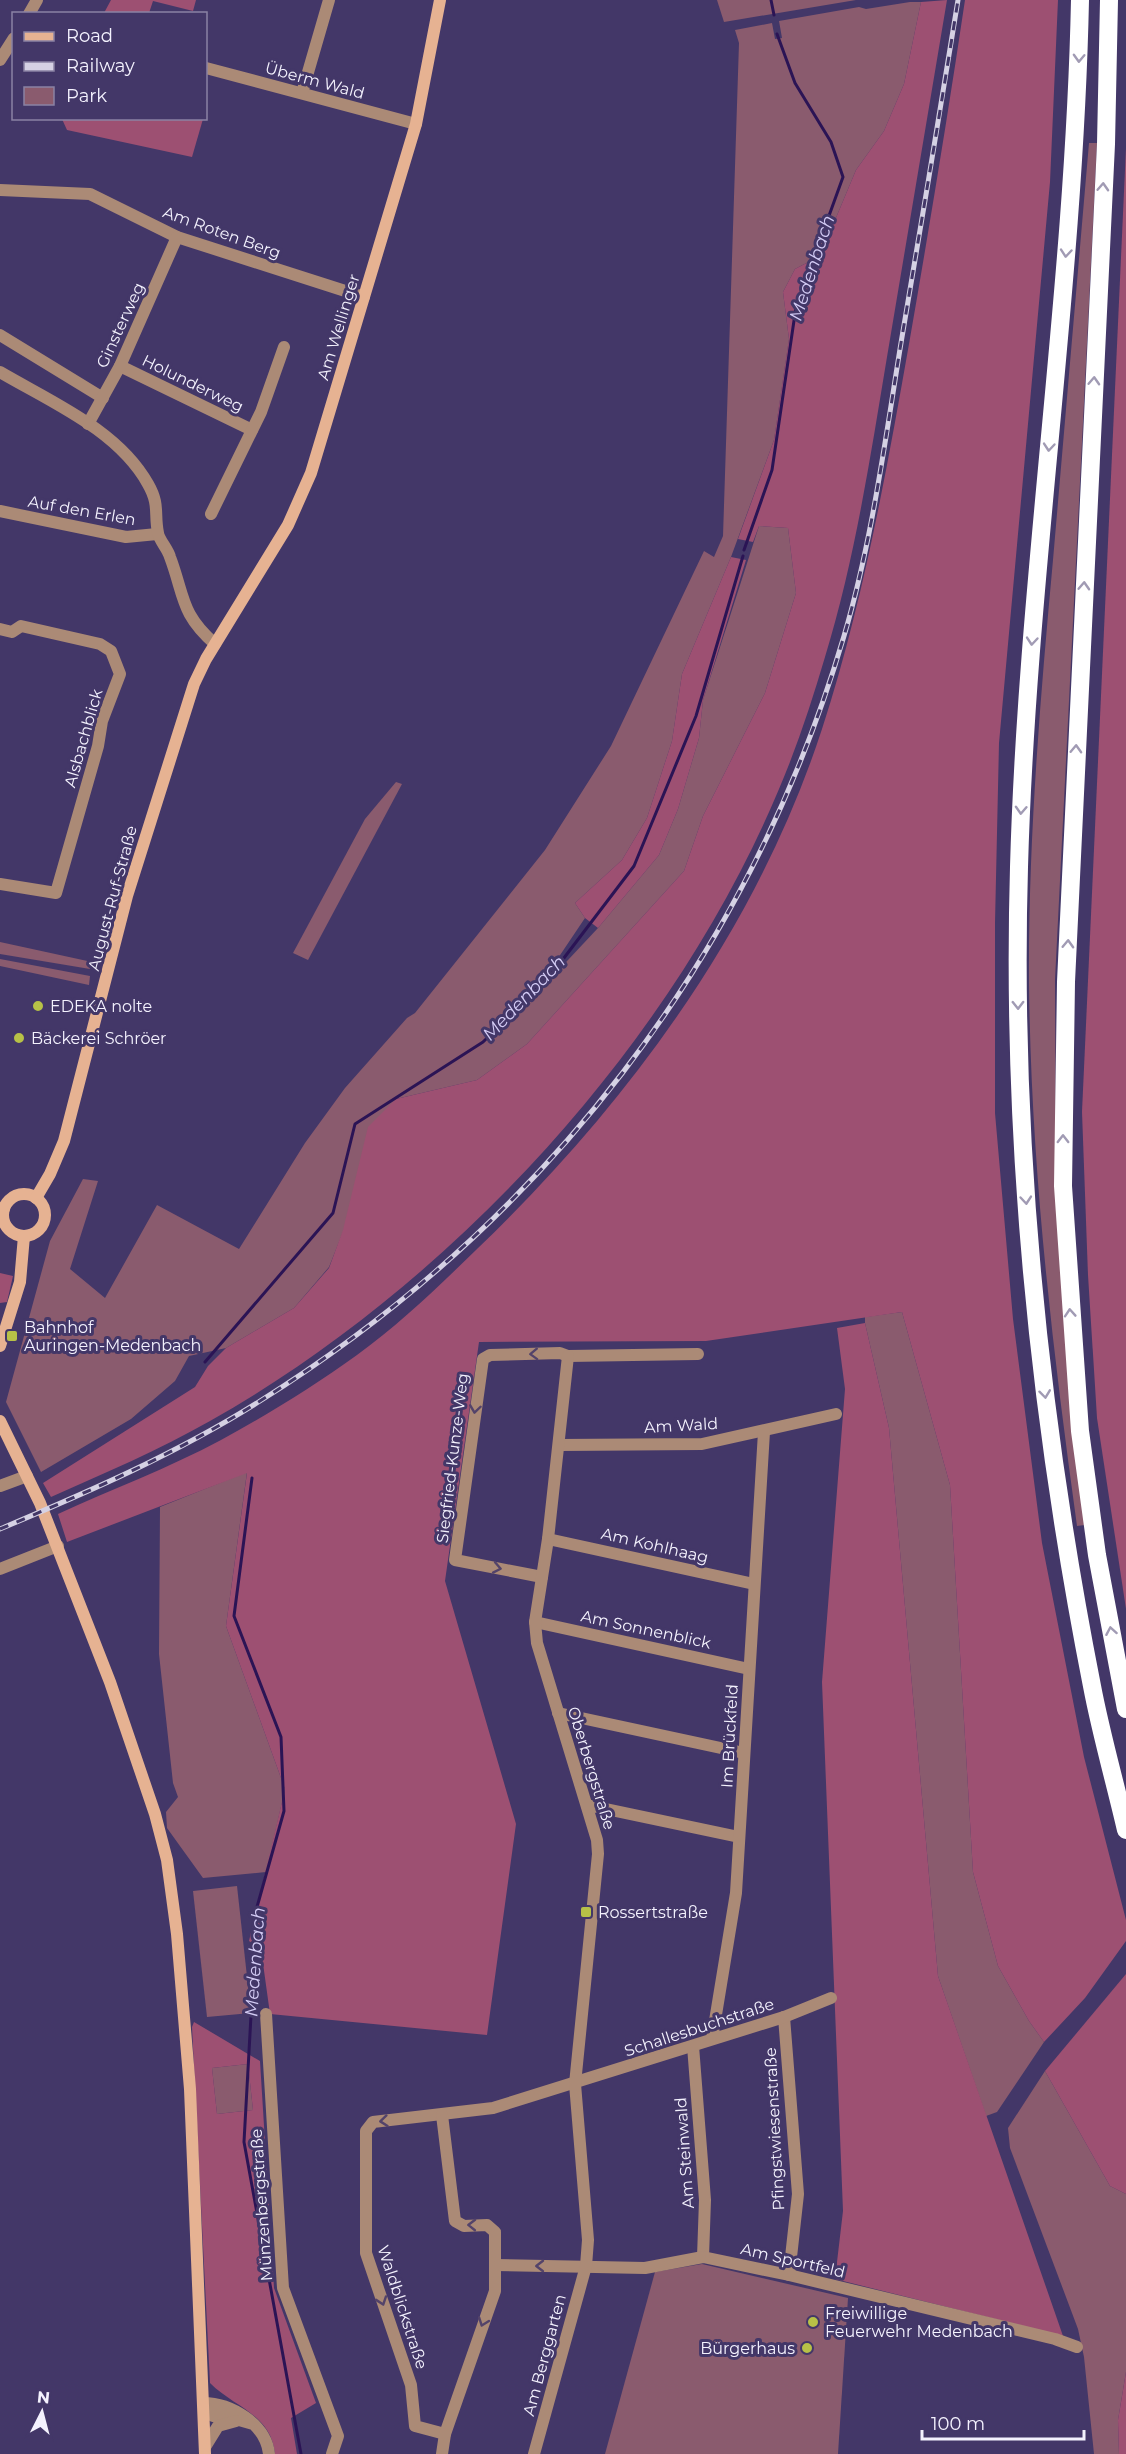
<svg xmlns="http://www.w3.org/2000/svg" width="1126" height="2454" font-family="Montserrat,sans-serif">
  <style>
    .green { fill: #8a5b6e }
    .forest { fill: #9d5072; fill-rule: evenodd }
    .lines { fill: none; stroke-linecap: round; stroke-linejoin: round }
    .stream { stroke: #2b1455; stroke-width: 3 }
    .minor { stroke: #ab8a76; stroke-width: 12 }
    .tertiary { stroke: #ab8a76; stroke-width: 12 }
    .secondary { stroke: #e6b292; stroke-width: 12 }
    .motorway { stroke: #fff; stroke-width: 18 }
    .rail-casing { stroke: #d5d1e4; stroke-width: 5 }
    .rail { stroke: #433768; stroke-width: 3; stroke-dasharray: 9; stroke-linecap: butt }
    .oneway { stroke: #a19bb4 }
    .oneway2 { stroke: #53436a }
    .poi-dot { fill: #b7c147; stroke: #433768; stroke-width: 2 }
    .labels { text-anchor: middle; stroke-width: 6; stroke-linejoin: round; paint-order: stroke }
    .street-label { font-size: 16px; fill: #f4f2fe; stroke: #433768 }
    .poi-label { font-size: 16px; fill: #f4f2fe; stroke: #433768; text-anchor: start }
    .water-label { font-size: 18px; font-style: italic; fill: #d4ccf5; stroke: #433768 }
  </style>
  <rect width="100%" height="100%" fill="#433768"/>
  <g class="green">
    <polygon points="717,0 856,0 724,22"/>
    <polygon points="910,2 921,2 904,84 884,131 856,170 820,256 795,269 783,292 789,339 774,440 731,557 682,674 672,741 647,818 622,860 575,903 585,918 548,973 518,1004 523,1008 598,928 659,855 678,809 699,738 703,700 759,526 788,528 796,593 765,693 703,816 684,871 527,1044 477,1080 396,1099 329,1267 294,1308 226,1348 189,1356 175,1381 131,1419 41,1472 6,1402 50,1241 83,1179 98,1181 70,1269 105,1298 157,1205 239,1249 305,1143 345,1088 407,1018 415,1013 545,850 611,746 704,551 714,557 723,536 739,43 735,30 772,23 775,39 782,38 779,21 859,7 866,9"/>
    <path d="M1089 143H1097L1055 980 1056 1185 1085 1525 1077 1526C1052 1346 1031 1166 1029 984 1028 843 1040 701 1053 560 1065 421 1077 282 1089 143Z"/>
    <polygon points="396,782 402,784 308,960 293,953 365,819"/>
    <polygon points="0,942 92,962 90,969 0,954"/>
    <polygon points="0,959 90,976 89,985 0,966"/>
    <polygon points="902,1312 950,1485 973,1872 998,1966 1029,2021 1044,2042 997,2112 986,2116 938,1976 889,1428 865,1323 865,1317"/>
    <polygon points="247,1472 226,1626 285,1789 266,1872 203,1878 167,1828 166,1812 178,1797 173,1783 159,1654 160,1507"/>
    <polygon points="237,1886 251,2013 207,2017 193,1891"/>
    <polygon points="248,2064 253,2110 217,2114 212,2068"/>
    <polygon points="1045,2071 1110,2186 1126,2194 1126,2372 1118,2420 1119,2454 1094,2454 1084,2357 1078,2329 1010,2148 1008,2128"/>
    <polygon points="702,2264 848,2298 838,2454 605,2454 655,2272"/>
  </g>
  <g class="forest">
    <polygon points="111,0 196,0 193,11 153,1 149,13 104,13"/>
    <path d="M947 0C927 119 907 238 887 357 870 459 855 559 825 657 812 701 797 747 779 789 672 1045 451 1285 210 1421 159 1450 105 1473 51 1497L43 1483 195 1387 208 1366 226 1348 294 1308 329 1268 343 1230 368 1127 396 1099 477 1080 527 1044 684 871 703 816 765 693 796 593 788 528 759 526 753 542 738 539 774 440 789 339 783 292 795 269 820 256 856 170 884 131 904 84 921 2Z"/>
    <path d="M965 0H1058L1050 182 999 743 995 923V1113L1013 1319 1042 1543 1084 1757 1126 1920V1941L1085 1998 1044 2042 1029 2021 998 1966 973 1872 950 1485 902 1312 706 1341 479 1342 445 1581 516 1824 487 2035 270 2014 261 1949 249 1941 285 1789 226 1626 247 1473 67 1542 58 1514C112 1489 169 1468 221 1440 267 1415 314 1386 357 1355 400 1324 439 1286 477 1249 627 1105 757 929 822 729 863 603 886 474 909 344 929 229 948 115 965 0Z"/>
    <polygon points="62,119 203,119 192,157 67,130"/>
    <polygon points="1126,148 1126,1609 1097,1418 1088,1275 1082,1112"/>
    <polygon points="731,557 746,560 703,700 699,738 678,809 659,855 598,928 585,918 575,903 622,860 647,818 672,741 682,674"/>
    <polygon points="0,1273 13,1276 7,1302 0,1303"/>
    <polygon points="865,1323 889,1428 938,1976 1063,2336 835,2279 843,2211 822,1682 845,1389 837,1328"/>
    <polygon points="1126,1974 1126,2194 1110,2186 1045,2071"/>
    <path d="M194 2022 260 2061 274 2288 316 2403 291 2418 297 2454H275C271 2414 235 2408 210 2383L192 2027ZM248 2064 253 2110 217 2114 212 2068Z"/>
    <polygon points="1126,2372 1126,2454 1119,2454 1118,2420"/>
  </g>
  <g class="lines">
    <g class="stream">
      <polyline points="771,0 774,15"/>
      <polyline points="744,550 772,470 796,307 843,177 831,142 795,83 777,34"/>
      <polyline points="205,1362 333,1213 355,1124 483,1042 551,975 634,866 696,716 743,556"/>
      <polyline points="252,1478 234,1616 281,1737 284,1811 257,1907 244,2142 301,2454"/>
    </g>
    <g class="minor">
      <polyline points="29,14 37,0"/>
      <polyline points="0,60 14,38"/>
      <polyline points="206,68 416,124"/>
      <polyline points="302,93 329,0"/>
      <polyline points="0,190 90,194 177,237 364,297"/>
      <polyline points="0,335 103,398"/>
      <polyline points="120,366 252,430"/>
      <polyline points="88,424 120,366 177,237"/>
      <polyline points="0,511 126,537 157,534"/>
      <polyline points="211,514 261,412 284,347"/>
      <polyline points="0,629 12,632 21,626 100,644 111,651 120,674 102,721 98,746 56,893 0,884"/>
      <polyline points="0,1208 4,1209"/>
      <polyline points="560,1445 702,1444 836,1414"/>
      <polyline points="0,1486 27,1476"/>
      <polyline points="548,1539 754,1584"/>
      <polyline points="0,1569 58,1546"/>
      <polyline points="542,1577 455,1560 483,1359 490,1355 560,1353 568,1356 698,1354"/>
      <polyline points="535,1622 749,1669"/>
      <polyline points="558,1713 744,1753"/>
      <polyline points="587,1805 739,1837"/>
      <polyline points="266,2014 283,2288 338,2436 332,2454"/>
      <polyline points="784,2017 798,2194 789,2275"/>
      <polyline points="712,2039 736,1893 764,1432"/>
      <polyline points="693,2046 705,2200 703,2257"/>
      <polyline points="495,2265 645,2268 703,2257 789,2275 1055,2339 1077,2347"/>
      <polyline points="445,2434 415,2426 411,2385 366,2253 366,2131 373,2122 493,2108 784,2017 831,1998"/>
      <polyline points="442,2454 445,2434 495,2291 495,2232 487,2225 464,2226 455,2221 442,2115"/>
      <polyline points="534,2454 586,2266 588,2240 575,2084 598,1854 597,1840 537,1643 535,1622 548,1539 568,1356"/>
    </g>
    <g class="tertiary">
      <path d="M0 372C51 402 118 430 148 484 160 505 154 513 158 533 159 540 168 549 170 557 185 597 180 613 215 644"/>
      <path d="M253 2424 232 2418 213 2416 203 2403C231 2403 266 2424 269 2454"/>
      <polyline points="205,2447 218,2426 236,2421"/>
    </g>
    <g class="secondary">
      <circle cx="24" cy="1215" r="21"/>
      <polyline points="36,1198 50,1174 64,1141 127,896 194,684 206,659 288,525 311,473 416,124 440,0"/>
      <polyline points="0,1346 20,1282 24,1236"/>
      <polyline points="0,1421 40,1503 110,1682 155,1814 167,1860 177,1934 190,2089 205,2454"/>
    </g>
    <g class="motorway">
      <path d="M1080 0C1074 290 1027 577 1019 867 1011 1142 1039 1417 1092 1686 1101 1734 1115 1782 1126 1830"/>
      <polyline points="1109,0 1106,144 1066,982 1063,1186 1080,1431 1097,1555 1126,1709"/>
    </g>
    <defs>
      <path id="rail" d="M0 1529C88 1492 178 1453 260 1401 543 1224 749 958 844 636 872 541 885 441 901 343 920 229 940 114 958 0"/>
    </defs>
    <use href="#rail" class="rail-casing"/>
    <use href="#rail" class="rail"/>
  </g>
  <defs><path id="oneway-chevron" d="M-2-3.5L2.5 0L-2 3.5" fill="none" stroke-width="1.6" stroke-linecap="round" stroke-linejoin="round" transform="scale(1.5)"/></defs>
  <g class="oneway">
    <use href="#oneway-chevron" transform="translate(1079 58) rotate(92)"/>
    <use href="#oneway-chevron" transform="translate(1103 187) rotate(-87)"/>
    <use href="#oneway-chevron" transform="translate(1066 253) rotate(95)"/>
    <use href="#oneway-chevron" transform="translate(1094 381) rotate(-87)"/>
    <use href="#oneway-chevron" transform="translate(1049 447) rotate(95)"/>
    <use href="#oneway-chevron" transform="translate(1084 586) rotate(-87)"/>
    <use href="#oneway-chevron" transform="translate(1032 641) rotate(95)"/>
    <use href="#oneway-chevron" transform="translate(1076 749) rotate(-88)"/>
    <use href="#oneway-chevron" transform="translate(1021 810) rotate(93)"/>
    <use href="#oneway-chevron" transform="translate(1068 944) rotate(-88)"/>
    <use href="#oneway-chevron" transform="translate(1018 1005) rotate(89)"/>
    <use href="#oneway-chevron" transform="translate(1063 1139) rotate(-90)"/>
    <use href="#oneway-chevron" transform="translate(1026 1200) rotate(85)"/>
    <use href="#oneway-chevron" transform="translate(1070 1313) rotate(-94)"/>
    <use href="#oneway-chevron" transform="translate(1045 1394) rotate(83)"/>
    <use href="#oneway-chevron" transform="translate(1111 1631) rotate(-100)"/>
  </g>
  <g class="oneway2">
    <use href="#oneway-chevron" transform="translate(534 1354) rotate(178)"/>
    <use href="#oneway-chevron" transform="translate(475 1409) rotate(98)"/>
    <use href="#oneway-chevron" transform="translate(497 1568) rotate(11)"/>
    <use href="#oneway-chevron" transform="translate(384 2121) rotate(174)"/>
    <use href="#oneway-chevron" transform="translate(472 2225) rotate(-179)"/>
    <use href="#oneway-chevron" transform="translate(540 2266) rotate(-180)"/>
    <use href="#oneway-chevron" transform="translate(382 2301) rotate(71)"/>
    <use href="#oneway-chevron" transform="translate(483 2322) rotate(110)"/>
  </g>
  <g class="poi-dot">
    <circle cx="38" cy="1006" r="6"/>
    <circle cx="19" cy="1038" r="6"/>
    <rect x="6" y="1330" width="12" height="12" rx="3"/>
    <rect x="580" y="1906" width="12" height="12" rx="3"/>
    <circle cx="813" cy="2322" r="6"/>
    <circle cx="807" cy="2348" r="6"/>
  </g>
  <g class="labels">
    <g class="street-label">
      <text transform="translate(315 80) rotate(15)" y="6">Überm Wald</text>
      <text transform="translate(222 232) rotate(20)" y="6">Am Roten Berg</text>
      <text transform="translate(120 325) rotate(-65)" y="6">Ginsterweg</text>
      <text transform="translate(338 327) rotate(-73)" y="6">Am Wellinger</text>
      <text transform="translate(193 383) rotate(26)" y="6">Holunderweg</text>
      <text transform="translate(82 510) rotate(10)" y="6">Auf den Erlen</text>
      <text transform="translate(83 738) rotate(-74)" y="6">Alsbachblick</text>
      <text transform="translate(112 898) rotate(-75)" y="6">August-Ruf-Straße</text>
      <text transform="translate(681 1425) rotate(-3)" y="6">Am Wald</text>
      <text transform="translate(452 1458) rotate(-83)" y="6">Siegfried-Kunze-Weg</text>
      <text transform="translate(655 1545) rotate(13)" y="6">Am Kohlhaag</text>
      <text transform="translate(646 1629) rotate(12)" y="6">Am Sonnenblick</text>
      <text transform="translate(729 1736) rotate(-87)" y="6">Im Brückfeld</text>
      <text transform="translate(592 1768) rotate(73)" y="6">Oberbergstraße</text>
      <text transform="translate(699 2027) rotate(-18)" y="6">Schallesbuchstraße</text>
      <text transform="translate(774 2129) rotate(-93)" y="6">Pfingstwiesenstraße</text>
      <text transform="translate(684 2153) rotate(-94)" y="6">Am Steinwald</text>
      <text transform="translate(261 2205) rotate(-94)" y="6">Münzenbergstraße</text>
      <text transform="translate(793 2260) rotate(13)" y="6">Am Sportfeld</text>
      <text transform="translate(403 2307) rotate(72)" y="6">Waldblickstraße</text>
      <text transform="translate(544 2355) rotate(-75)" y="6">Am Berggarten</text>
    </g>
    <g class="poi-label">
      <text x="50" y="1012">EDEKA nolte</text>
      <text x="31" y="1044">Bäckerei Schröer</text>
      <text x="24" y="1333">Bahnhof<tspan x="24" dy="18">Auringen-Medenbach</tspan></text>
      <text x="598" y="1918">Rossertstraße</text>
      <text x="825" y="2319">Freiwillige<tspan x="825" dy="18">Feuerwehr Medenbach</tspan></text>
      <text x="795" y="2354" text-anchor="end">Bürgerhaus</text>
    </g>
    <g class="water-label">
      <text transform="translate(812 268) rotate(-72)" y="6">Medenbach</text>
      <text transform="translate(524 998) rotate(-46)" y="6">Medenbach</text>
      <text transform="translate(255 1962) rotate(-86)" y="6">Medenbach</text>
    </g>
  </g>
  <rect x="12" y="12" width="195" height="108" fill="#433768" stroke="#8a82a4" stroke-width="1.5"/>
  <rect x="24" y="32" width="30" height="9" fill="#e6b292" stroke="#8a82a4" stroke-width="1.5"/>
  <text x="66" y="42" font-size="18" fill="#f4f2fe">Road</text>
  <rect x="24" y="62" width="30" height="9" fill="#d5d1e4" stroke="#8a82a4" stroke-width="1.5"/>
  <text x="66" y="72" font-size="18" fill="#f4f2fe">Railway</text>
  <rect x="24" y="87" width="30" height="18" fill="#8a5b6e" stroke="#8a82a4" stroke-width="1.5"/>
  <text x="66" y="102" font-size="18" fill="#f4f2fe">Park</text>
  <g transform="translate(42 2412) rotate(6)" stroke="#433768" stroke-width="4.5" paint-order="stroke">
  <path d="M0-4.5L10 22L0 15L-10 22Z" fill="#f4f2fe"/>
  <text y="-9" font-size="16" font-weight="bold" text-anchor="middle" fill="#f4f2fe">N</text>
  </g>
  <path d="M922 2430v9h162v-9" fill="none" stroke="#f4f2fe" stroke-width="3"/>
  <text x="931" y="2430" font-size="18" fill="#f4f2fe" stroke="#433768" stroke-width="4.5" paint-order="stroke">100 m</text>
</svg>
